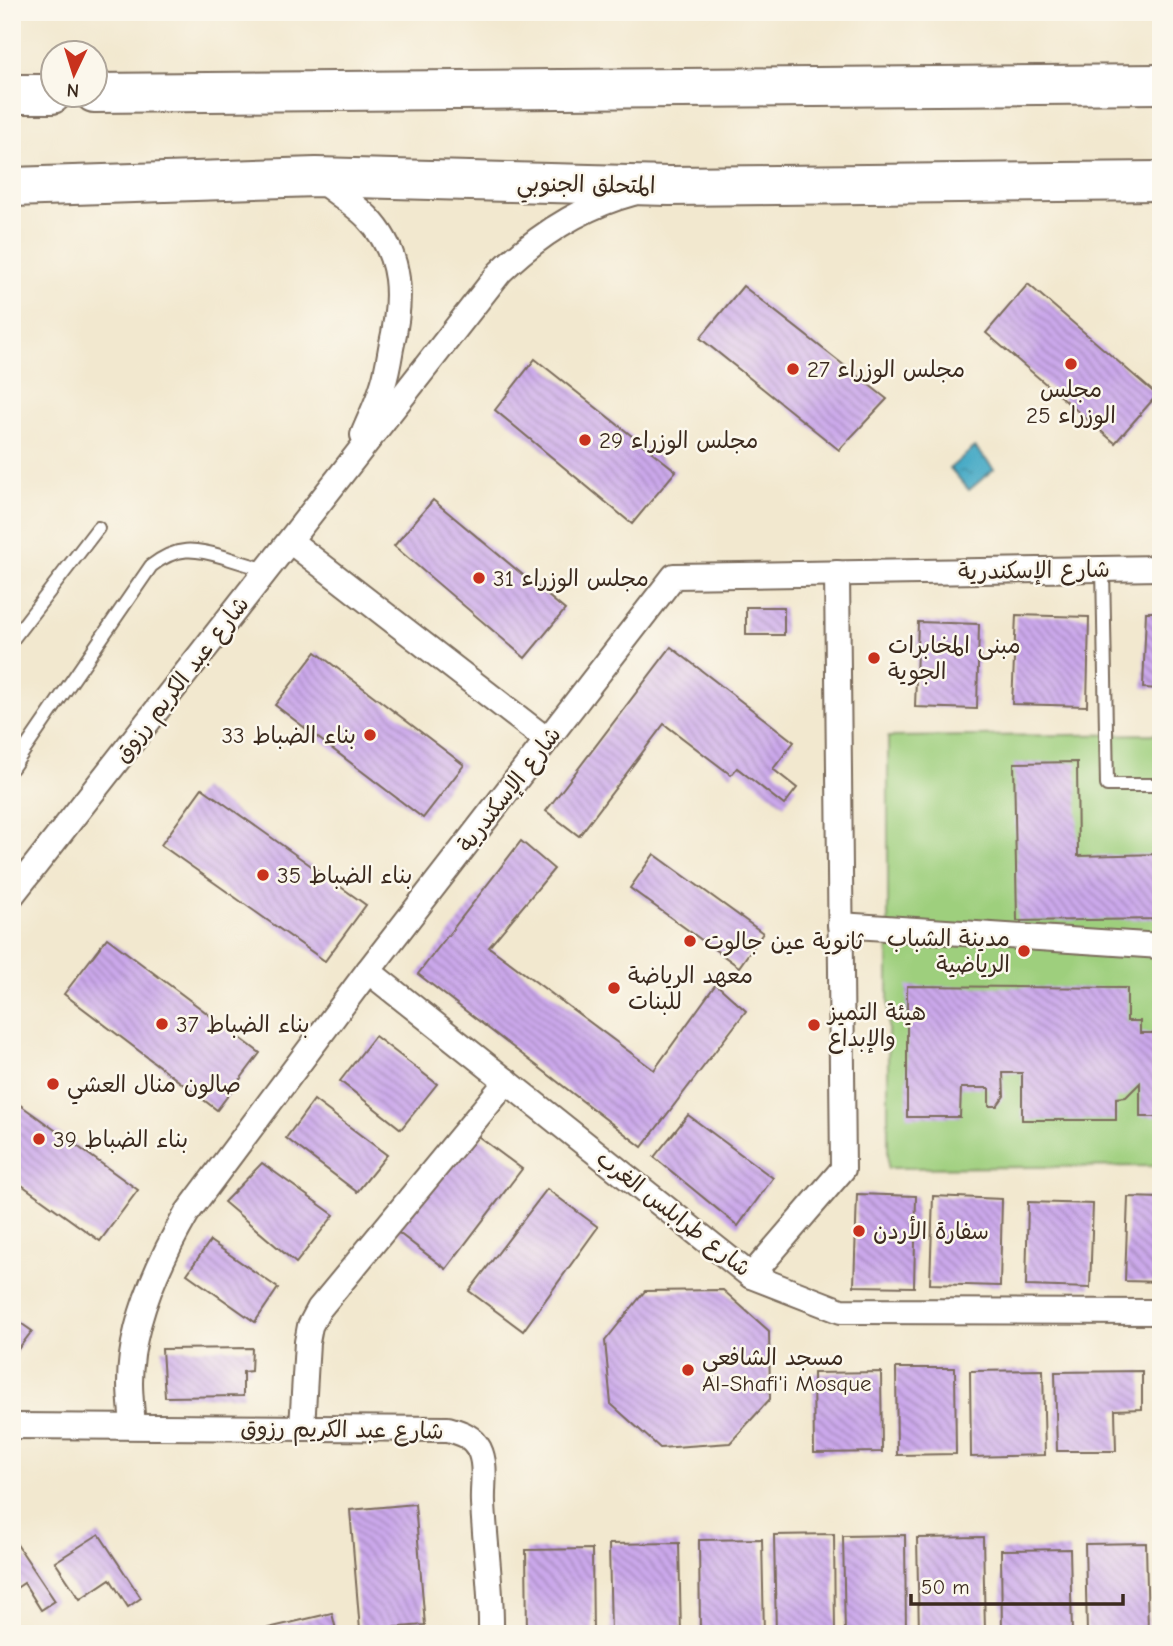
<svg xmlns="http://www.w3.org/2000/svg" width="1173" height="1646" font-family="'Comic Neue','Playpen Sans Arabic',sans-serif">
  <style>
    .grass { fill: #9ecf7d; stroke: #6c7c4e; stroke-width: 2 }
    .water { fill: url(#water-ripples); stroke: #416a72; stroke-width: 2 }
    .building { fill: url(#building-back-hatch) }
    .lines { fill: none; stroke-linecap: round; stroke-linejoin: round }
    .service-casing { stroke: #7b6c5c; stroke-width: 16 }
    .minor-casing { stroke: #7b6c5c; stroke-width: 28 }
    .motorway-casing { stroke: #7b6c5c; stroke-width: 42 }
    .service { stroke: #fff; stroke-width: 12 }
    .minor { stroke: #fff; stroke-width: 24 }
    .motorway { stroke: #fff; stroke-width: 38 }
    .poi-dot { fill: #c8321e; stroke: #fbf7ec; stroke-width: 2.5 }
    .labels { text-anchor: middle; stroke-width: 5; stroke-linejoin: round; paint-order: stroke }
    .street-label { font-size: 23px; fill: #3b2a1e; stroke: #fbf7ec }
    .poi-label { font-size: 23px; fill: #3b2a1e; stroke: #fbf7ec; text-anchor: start }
  </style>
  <defs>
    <pattern id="water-ripples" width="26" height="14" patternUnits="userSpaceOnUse" patternTransform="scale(1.75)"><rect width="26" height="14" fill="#47aac6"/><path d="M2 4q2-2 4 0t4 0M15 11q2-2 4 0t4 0" fill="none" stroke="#3c8ba0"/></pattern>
    <pattern id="building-back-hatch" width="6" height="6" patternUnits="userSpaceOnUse" patternTransform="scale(1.75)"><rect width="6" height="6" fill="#cba8eb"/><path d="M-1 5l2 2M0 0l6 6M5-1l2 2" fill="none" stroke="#a689be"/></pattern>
  </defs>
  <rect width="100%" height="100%" fill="#fbf7ec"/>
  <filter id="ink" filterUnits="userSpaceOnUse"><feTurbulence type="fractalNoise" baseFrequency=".0143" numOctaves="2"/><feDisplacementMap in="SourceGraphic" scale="14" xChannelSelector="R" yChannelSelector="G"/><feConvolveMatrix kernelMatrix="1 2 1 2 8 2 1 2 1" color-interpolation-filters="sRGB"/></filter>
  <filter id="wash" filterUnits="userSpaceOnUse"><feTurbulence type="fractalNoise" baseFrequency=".00686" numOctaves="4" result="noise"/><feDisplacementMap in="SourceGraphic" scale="28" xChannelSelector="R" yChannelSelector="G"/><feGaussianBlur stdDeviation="1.57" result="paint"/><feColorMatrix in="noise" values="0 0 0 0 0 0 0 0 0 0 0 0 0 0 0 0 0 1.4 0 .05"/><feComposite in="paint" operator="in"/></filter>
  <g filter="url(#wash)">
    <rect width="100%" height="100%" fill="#f2e8cf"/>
    <polygon class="grass" points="1161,734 1161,1166 888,1168 888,737"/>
    <polygon class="water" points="975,447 994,469 969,490 950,468"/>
    <g id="blocks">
      <g class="building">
        <polygon points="1028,284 1157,395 1115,443 986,333"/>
        <polygon points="743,286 887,399 839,450 700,338"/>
        <polygon points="535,359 676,471 632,524 495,410"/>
        <polygon points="433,500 565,610 525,658 394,546"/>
        <rect x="746" y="607" width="38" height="28"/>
        <polygon points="1146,612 1161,612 1161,689 1143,688"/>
        <polygon points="1016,615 1089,617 1087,706 1012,704"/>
        <polygon points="918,622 979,624 977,709 915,707"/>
        <polygon points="671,647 794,742 773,769 797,788 784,805 737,768 731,775 664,724 579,836 546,811"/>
        <polygon points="316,652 464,765 423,818 275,705"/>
        <polygon points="1077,762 1078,856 1161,854 1161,919 1017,921 1014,763"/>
        <polygon points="202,788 366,905 325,961 161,845"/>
        <polygon points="521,841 554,869 489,947 654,1070 716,984 746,1011 642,1147 418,974"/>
        <polygon points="654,854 763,933 739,967 630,888"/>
        <polygon points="107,938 260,1053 217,1110 64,994"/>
        <polygon points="907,986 1127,988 1127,1021 1140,1021 1140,1033 1161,1033 1161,1117 1140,1117 1140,1083 1126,1097 1116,1098 1116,1120 1022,1120 1022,1073 1003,1073 1004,1096 997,1106 989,1106 989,1088 961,1088 960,1117 907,1117"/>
        <polygon points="375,1036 437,1084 401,1129 340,1081"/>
        <polygon points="12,1099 138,1190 100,1241 12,1178"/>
        <polygon points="314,1100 387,1155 357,1192 286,1138"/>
        <polygon points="688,1115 773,1178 738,1226 654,1157"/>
        <polygon points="471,1131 522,1169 446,1269 395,1230"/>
        <polygon points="262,1163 334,1215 296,1263 224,1202"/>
        <polygon points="547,1189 598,1227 523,1331 469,1291"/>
        <polygon points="857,1194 916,1196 914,1287 854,1286"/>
        <polygon points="933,1196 1002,1199 1000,1286 930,1284"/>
        <polygon points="1128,1197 1161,1198 1161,1282 1125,1281"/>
        <polygon points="1028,1202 1093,1204 1090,1288 1026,1286"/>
        <polygon points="210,1241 278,1288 255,1322 187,1274"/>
        <polygon points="723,1290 769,1331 770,1399 730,1443 660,1448 611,1404 605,1341 645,1291"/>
        <polygon points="12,1317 32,1331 12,1357"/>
        <polygon points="252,1348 251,1371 243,1372 243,1396 165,1397 162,1349"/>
        <polygon points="896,1368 955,1368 956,1454 897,1455"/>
        <polygon points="1043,1370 1045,1455 971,1457 970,1371"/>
        <polygon points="1142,1371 1142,1409 1115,1410 1116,1451 1057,1451 1055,1372"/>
        <polygon points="881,1372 882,1452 814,1453 813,1373"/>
        <polygon points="415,1504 425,1625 360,1630 350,1510"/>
        <polygon points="99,1534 141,1598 128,1607 110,1579 80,1599 55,1562"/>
        <polygon points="834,1534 835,1634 776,1634 774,1535"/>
        <polygon points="905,1535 906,1634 845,1634 843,1536"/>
        <polygon points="12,1537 55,1601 41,1610 24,1583 12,1591"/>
        <polygon points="983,1537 985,1632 919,1633 917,1538"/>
        <polygon points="762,1539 764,1634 700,1634 699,1540"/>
        <polygon points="679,1543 681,1634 611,1634 609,1544"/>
        <polygon points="1146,1543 1148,1633 1087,1634 1085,1544"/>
        <polygon points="592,1549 593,1634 527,1634 526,1550"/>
        <polygon points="1070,1549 1072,1634 1002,1634 1001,1550"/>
        <polygon points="332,1613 337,1634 247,1634 247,1633"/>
      </g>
    </g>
  </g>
  <g filter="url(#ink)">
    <use href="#blocks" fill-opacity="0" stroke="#7b6c5c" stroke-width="2"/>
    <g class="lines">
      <defs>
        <g id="service">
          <polyline points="1103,568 1107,785 1161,785"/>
          <polyline points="12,640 98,528"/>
          <path d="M12 768 151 566C177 546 194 548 224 557 239 562 253 566 267 570"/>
        </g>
        <g id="minor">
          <path d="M316 177C332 190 352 202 367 217 404 255 402 300 391 348 389 360 387 373 383 385 378 402 370 418 363 435"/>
          <polyline points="290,541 547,740"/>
          <path d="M12 895 500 272C538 235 581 207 633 193"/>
          <polyline points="840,925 1161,946"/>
          <polyline points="368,971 751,1276 841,1311 1161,1312"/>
          <polyline points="751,1276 843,1169 837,573"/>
          <path d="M12 1426 448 1429C462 1433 472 1436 479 1449 487 1465 482 1486 483 1503 485 1547 492 1590 491 1634"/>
          <path d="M133 1426C132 1412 130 1397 130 1383 130 1324 158 1263 187 1213L368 971 674 576 1161 568"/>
          <polyline points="302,1428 307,1342 310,1326 319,1309 507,1081"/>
        </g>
        <g id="motorway">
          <polyline points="94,93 1161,84"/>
          <polyline points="12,94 52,94"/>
          <polyline points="12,187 316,177 669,186 1161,181"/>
        </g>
      </defs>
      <use href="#service" class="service-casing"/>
      <use href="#minor" class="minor-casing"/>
      <use href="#motorway" class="motorway-casing"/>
      <use href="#service" class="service"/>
      <use href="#minor" class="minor"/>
      <use href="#motorway" class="motorway"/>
    </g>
  </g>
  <g class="poi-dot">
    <circle cx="1071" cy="364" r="7"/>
    <circle cx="793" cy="369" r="7"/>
    <circle cx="585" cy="440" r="7"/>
    <circle cx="479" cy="578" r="7"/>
    <circle cx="874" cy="658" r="7"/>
    <circle cx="370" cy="735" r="7"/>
    <circle cx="263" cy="875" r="7"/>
    <circle cx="690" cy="941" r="7"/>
    <circle cx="1024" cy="951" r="7"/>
    <circle cx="614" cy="988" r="7"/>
    <circle cx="162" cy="1024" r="7"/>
    <circle cx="814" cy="1025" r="7"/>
    <circle cx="53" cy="1084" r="7"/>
    <circle cx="39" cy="1139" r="7"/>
    <circle cx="859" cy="1231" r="7"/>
    <circle cx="688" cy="1370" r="7"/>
  </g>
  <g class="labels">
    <g class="street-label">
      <text transform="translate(586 184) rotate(1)" y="8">المتحلق الجنوبي</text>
      <text transform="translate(1034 570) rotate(-1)" y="8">شارع الإسكندرية</text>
      <text transform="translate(181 679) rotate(-52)" y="8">شارع عبد الكريم رزوق</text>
      <text transform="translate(509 789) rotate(-52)" y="8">شارع الإسكندرية</text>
      <text transform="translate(674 1213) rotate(38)" y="8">شارع طرابلس الغرب</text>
      <text transform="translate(342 1429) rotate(1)" y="8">شارع عبد الكريم رزوق</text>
    </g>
    <g class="poi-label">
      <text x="807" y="377">مجلس الوزراء 27</text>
      <text x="1071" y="397" text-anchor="middle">مجلس<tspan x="1071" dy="26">الوزراء 25</tspan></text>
      <text x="599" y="448">مجلس الوزراء 29</text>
      <text x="493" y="586">مجلس الوزراء 31</text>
      <text x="888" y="653">مبنى المخابرات<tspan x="888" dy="26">الجوية</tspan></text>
      <text x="356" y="743" text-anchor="end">بناء الضباط 33</text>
      <text x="277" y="883">بناء الضباط 35</text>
      <text x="1010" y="946" text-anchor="end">مدينة الشباب<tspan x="1010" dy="26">الرياضية</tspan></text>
      <text x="704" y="949">ثانوية عين جالوت</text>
      <text x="628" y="983">معهد الرياضة<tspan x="628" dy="26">للبنات</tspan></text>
      <text x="828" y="1020">هيئة التميز<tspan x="828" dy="26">والإبداع</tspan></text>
      <text x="176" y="1032">بناء الضباط 37</text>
      <text x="67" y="1092">صالون منال العشي</text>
      <text x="53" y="1147">بناء الضباط 39</text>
      <text x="873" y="1239">سفارة الأردن</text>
      <text x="702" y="1365">مسجد الشافعي<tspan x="702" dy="26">Al-Shafi'i Mosque</tspan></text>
    </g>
  </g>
  <rect width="1173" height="1646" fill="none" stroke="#fbf7ec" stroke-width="42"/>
  <g transform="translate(74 74) rotate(184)"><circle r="33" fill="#fbf7ec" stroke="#aea59a" stroke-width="2"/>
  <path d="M0-5L12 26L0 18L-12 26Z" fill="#c8321e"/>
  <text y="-10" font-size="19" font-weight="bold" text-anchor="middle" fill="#3b2a1e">N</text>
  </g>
  <path d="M911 1594v10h212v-10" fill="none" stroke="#3b2a1e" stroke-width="3.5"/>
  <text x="921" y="1594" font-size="21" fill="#3b2a1e" stroke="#fbf7ec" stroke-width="5" paint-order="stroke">50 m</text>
</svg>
